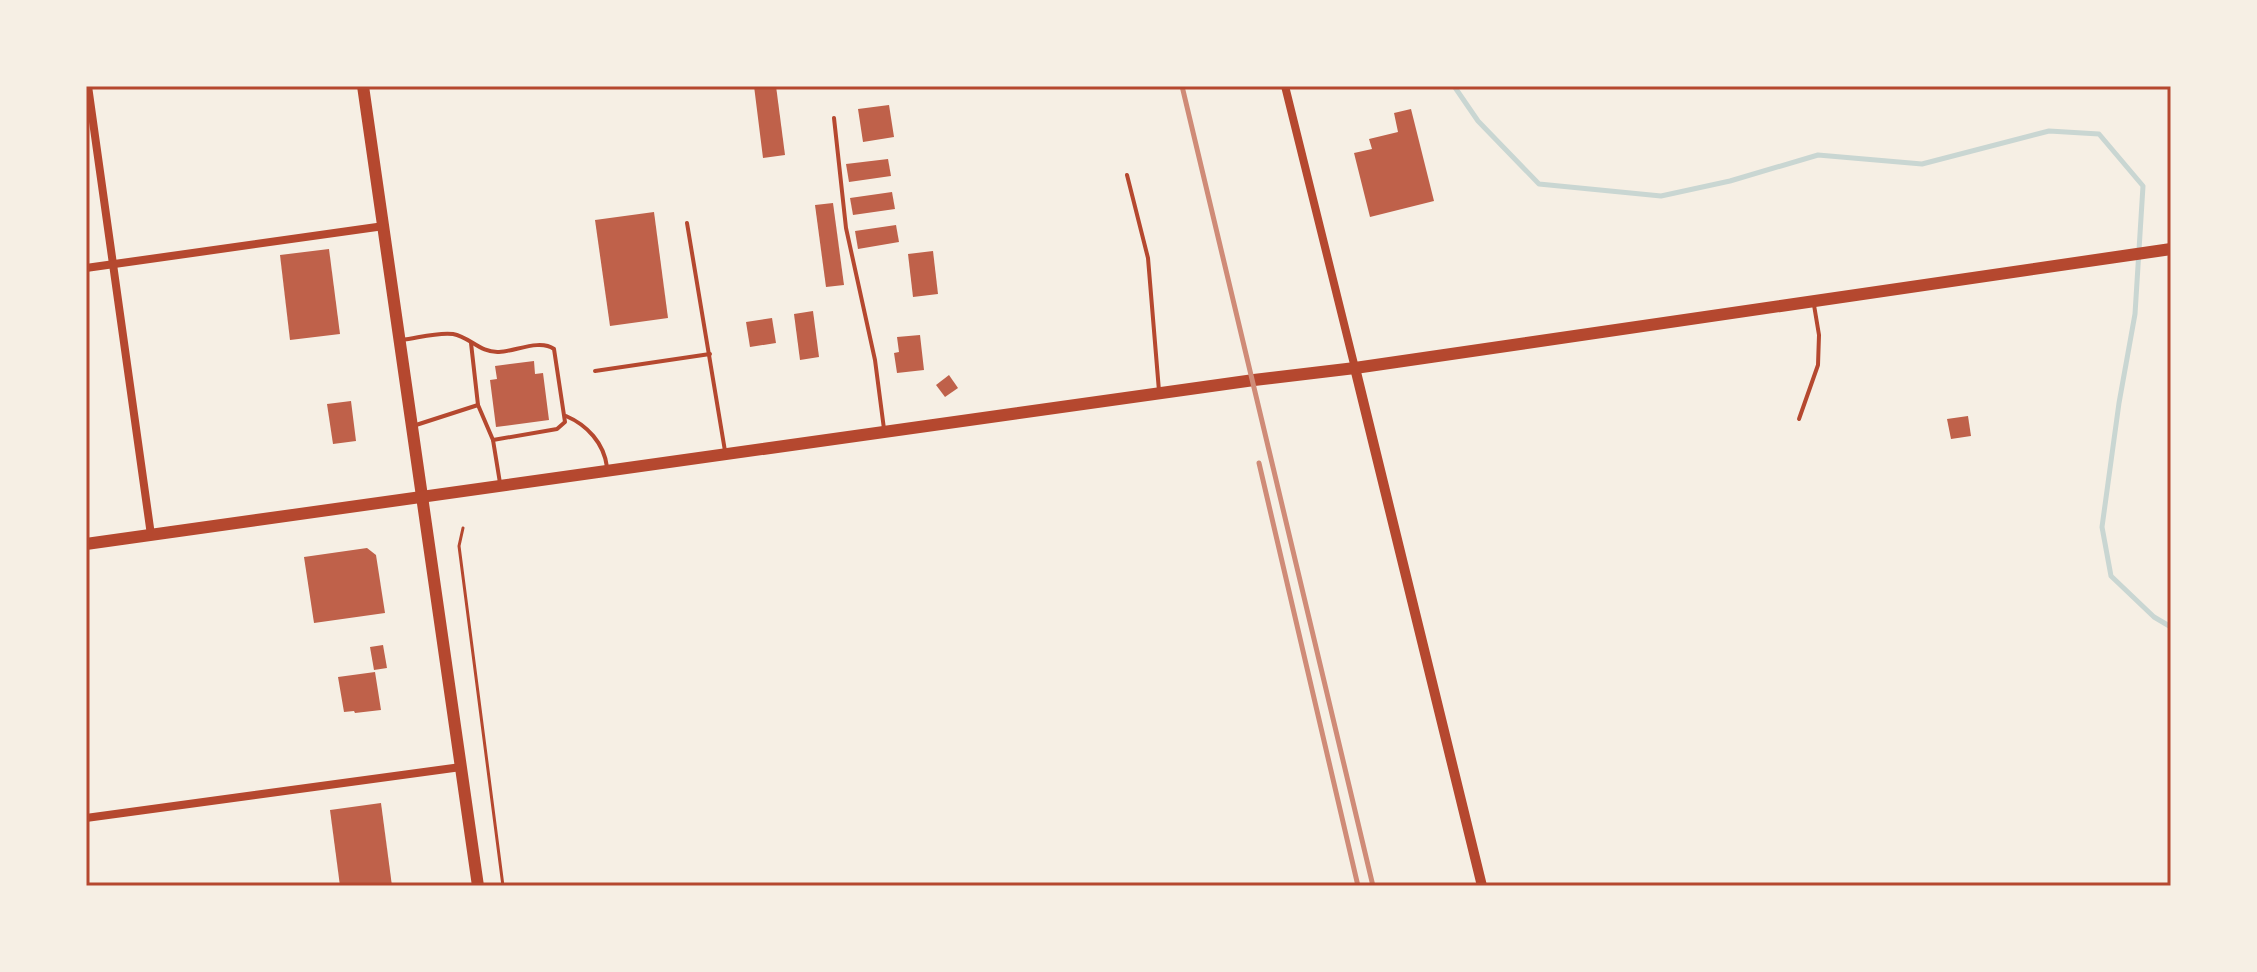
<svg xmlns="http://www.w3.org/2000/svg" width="2257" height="972" font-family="'Fira Sans',sans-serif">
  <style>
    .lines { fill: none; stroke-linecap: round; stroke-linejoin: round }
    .stream { stroke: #c9d6d2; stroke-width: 5 }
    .building { fill: #bf614a }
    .path { stroke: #b5482f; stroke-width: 3 }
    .service { stroke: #b5482f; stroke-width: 4 }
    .minor { stroke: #b5482f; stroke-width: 8 }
    .tertiary { stroke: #b5482f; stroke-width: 10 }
    .secondary { stroke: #b5482f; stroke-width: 12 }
    .rail { stroke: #cf8b77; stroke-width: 5 }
    .neatline { fill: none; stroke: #b5482f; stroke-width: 3 }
  </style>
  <rect width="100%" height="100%" fill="#f6efe4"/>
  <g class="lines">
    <polyline class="stream" points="1454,86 1478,121 1539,184 1661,196 1730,181 1818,155 1922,164 2049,131 2099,134 2143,186 2135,314 2119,403 2102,527 2111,576 2154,617 2171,627"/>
  </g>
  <g class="building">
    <polygon points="754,86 776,86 785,155 763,158"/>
    <polygon points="889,105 894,137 863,142 858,109"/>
    <polygon points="1411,109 1434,201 1370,217 1354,153 1372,149 1369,139 1398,132 1394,113"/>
    <polygon points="888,159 891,176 849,182 846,164"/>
    <polygon points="892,192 895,209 853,215 850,198"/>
    <polygon points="833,203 844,285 826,287 815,205"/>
    <polygon points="654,212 668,318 610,326 595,220"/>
    <polygon points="896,225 899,242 858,249 855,231"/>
    <polygon points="329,249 340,334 290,340 280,255"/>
    <polygon points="933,251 938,294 913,297 908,254"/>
    <polygon points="813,311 819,357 800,360 794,314"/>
    <polygon points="772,318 776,343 750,347 746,322"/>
    <polygon points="920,335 924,370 897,373 894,353 899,352 897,337"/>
    <polygon points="534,361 535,374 543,373 549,420 496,427 490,380 497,379 495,366"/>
    <polygon points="949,375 958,388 945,397 936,385"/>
    <polygon points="351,401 356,441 333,444 327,404"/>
    <polygon points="1968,416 1971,436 1951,439 1947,419"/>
    <polygon points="367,548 376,555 385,613 314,623 304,557"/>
    <polygon points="383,645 387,668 374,670 370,647"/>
    <polygon points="375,672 381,710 355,713 354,711 344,712 338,677"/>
    <polygon points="381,803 392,886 340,886 330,810"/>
  </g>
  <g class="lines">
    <polyline class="path" points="463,528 459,546 503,886"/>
    <g class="service">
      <polyline points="834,118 846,228 875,360 884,429"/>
      <polyline points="1127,175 1148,258 1159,391"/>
      <polyline points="687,223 725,451"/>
      <path d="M402 340C418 338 437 332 453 334 470 337 480 353 499 352 516 351 540 339 554 349L565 422 557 429 493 440 500 483"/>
      <polyline points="471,343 478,405 493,440"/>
      <polyline points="595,371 710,354"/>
      <path d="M566 416C587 425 604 443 607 467"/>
      <polyline points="1799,419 1818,365 1819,335 1814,305"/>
      <polyline points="416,425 478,405"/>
    </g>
    <g class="minor">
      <polyline points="88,86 151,535"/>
      <polyline points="1285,86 1355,368"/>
      <polyline points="86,268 384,226"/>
      <polyline points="86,818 461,767"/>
    </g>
    <polyline class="tertiary" points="1355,368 1482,886"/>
    <g class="secondary">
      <polyline points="363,86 478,886"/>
      <polyline points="86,544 1254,380 1355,368 2171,249"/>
    </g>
    <g class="rail">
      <polyline points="1182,86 1373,886"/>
      <polyline points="1259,463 1358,886"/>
    </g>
  </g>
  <rect width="2257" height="972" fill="none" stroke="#f6efe4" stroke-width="176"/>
  <rect x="88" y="88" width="2081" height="796" class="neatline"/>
</svg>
